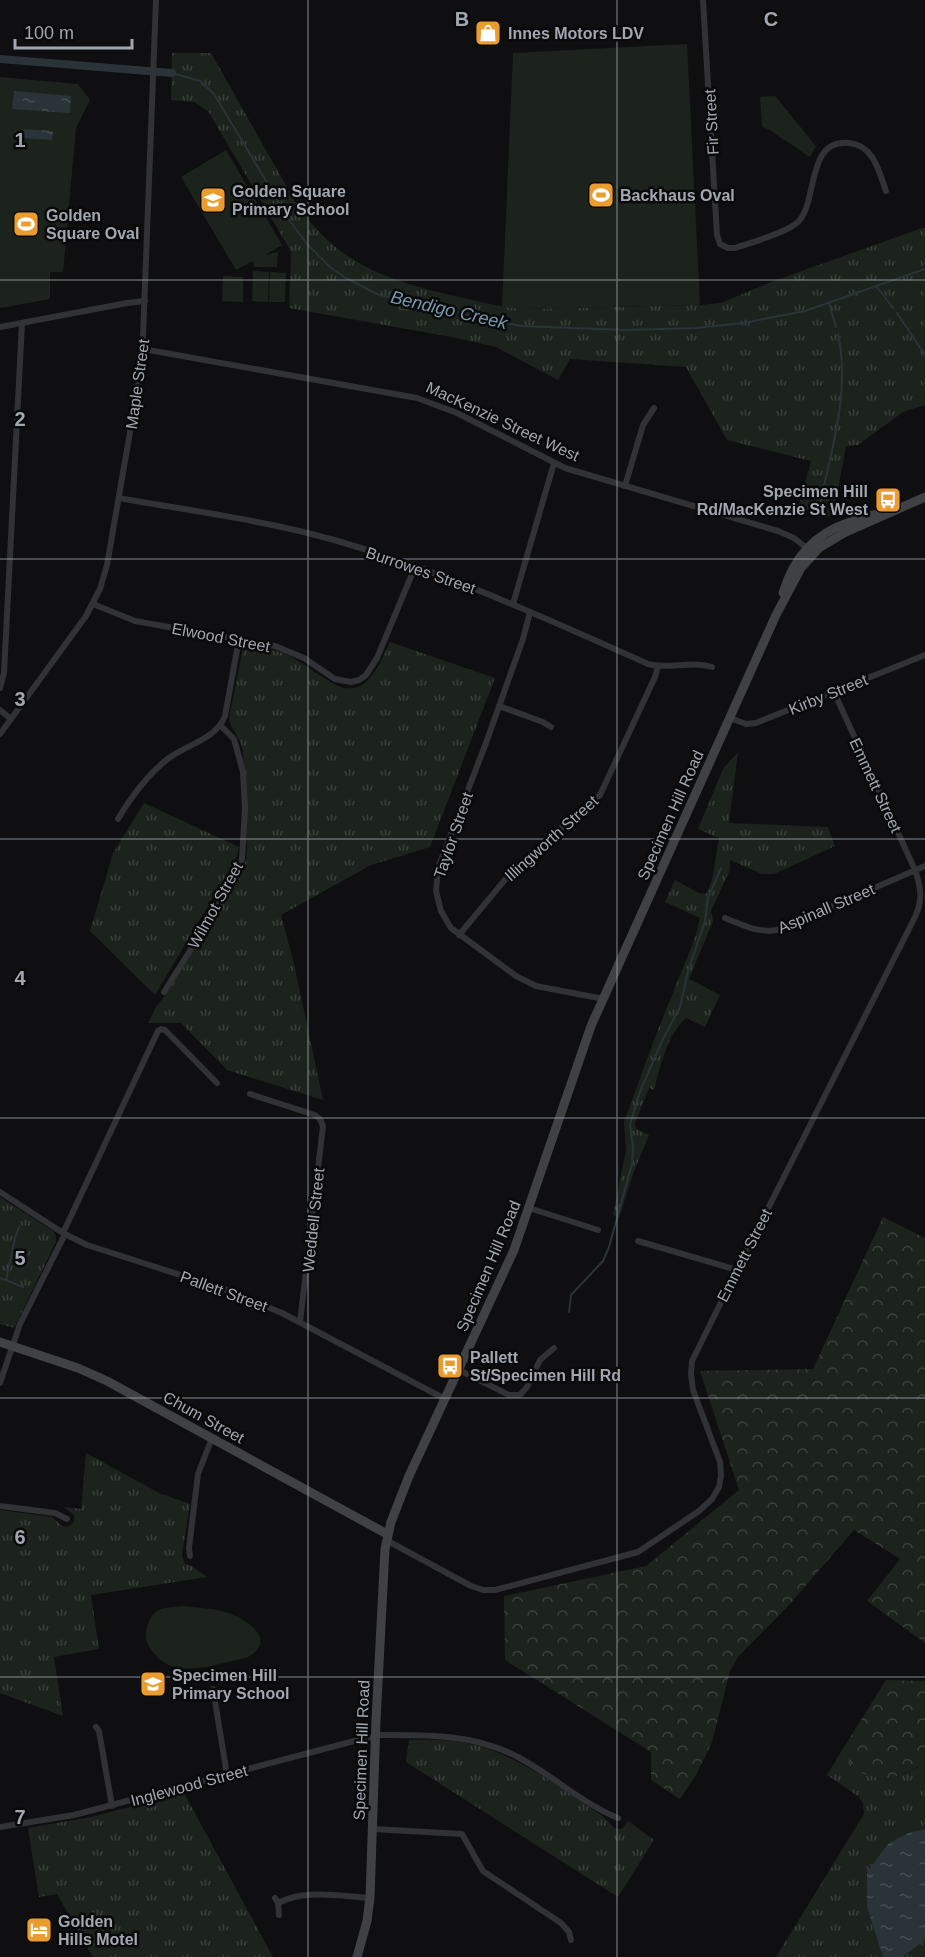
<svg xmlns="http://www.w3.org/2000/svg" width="925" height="1957" font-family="Arial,sans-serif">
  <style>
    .grass { fill: url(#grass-tufts) }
    .forest { fill: url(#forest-crowns) }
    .green { fill: #1c231c }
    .water { fill: url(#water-ripples) }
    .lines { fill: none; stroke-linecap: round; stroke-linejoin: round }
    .stream { stroke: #293338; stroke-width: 2 }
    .canal { stroke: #293338; stroke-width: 8 }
    .street { stroke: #303235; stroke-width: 6 }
    .secondary { stroke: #3f4145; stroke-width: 9 }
    .grid { fill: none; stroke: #a1a7b1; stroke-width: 1.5; stroke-opacity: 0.55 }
    .labels { text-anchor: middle; stroke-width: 5; stroke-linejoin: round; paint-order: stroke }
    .poi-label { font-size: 16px; font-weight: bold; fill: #a1a7b1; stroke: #0a0a0b; text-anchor: start }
    .street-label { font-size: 16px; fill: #a1a7b1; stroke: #0a0a0b }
    .water-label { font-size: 18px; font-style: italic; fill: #7897ac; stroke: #0a0a0b }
    .grid-label { font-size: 20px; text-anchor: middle; font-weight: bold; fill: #a1a7b1; stroke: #0a0a0b; stroke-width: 5; stroke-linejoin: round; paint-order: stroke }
  </style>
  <defs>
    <pattern id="grass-tufts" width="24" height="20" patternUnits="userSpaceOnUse" patternTransform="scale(1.5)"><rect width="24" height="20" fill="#1c231c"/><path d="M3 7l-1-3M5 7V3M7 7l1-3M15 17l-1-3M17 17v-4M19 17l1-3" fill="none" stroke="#3a403b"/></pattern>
    <pattern id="forest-crowns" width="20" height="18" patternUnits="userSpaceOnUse" patternTransform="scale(1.5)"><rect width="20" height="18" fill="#1c231c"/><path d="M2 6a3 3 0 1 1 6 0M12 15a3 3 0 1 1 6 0" fill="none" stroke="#3a403b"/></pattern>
    <pattern id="water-ripples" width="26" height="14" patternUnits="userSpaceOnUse" patternTransform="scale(1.5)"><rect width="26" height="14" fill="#293338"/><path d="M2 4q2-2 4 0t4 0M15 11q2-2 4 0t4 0" fill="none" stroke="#454e52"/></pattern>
  </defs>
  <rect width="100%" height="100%" fill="#0f0f11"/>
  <g class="grass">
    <path d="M172 53H211L296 203C336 262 383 279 450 295 474 300 498 307 523 309L700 305 721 303 771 282 925 227V405L903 412 858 445 846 446 834 511 837 513 823 518 798 508 811 461 727 440 686 367 570 359 558 380 496 347 457 338 289 308 291 252 289 248 208 111 194 102 171 100Z"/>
    <path d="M390 642 495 678 430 847 371 865 281 915 294 964 323 1100 227 1070 181 1023H148L156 1007 167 993 238 879 246 860 247 849 243 751C241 738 231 731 229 718L243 649 246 646C257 646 272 649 283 653 303 661 326 683 344 688 347 689 354 688 358 687 374 681 383 656 390 642Z"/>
    <path d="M738 752 729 823 828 827 835 846 774 874H762L730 860V870L711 911 713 921 689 979 720 995 705 1027 686 1018C668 1033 660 1067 654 1090L649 1088 635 1123 636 1129 649 1135 633 1174 619 1218 613 1215 626 1150 624 1122 654 1040 695 938 700 918 665 902 675 880 699 893 706 894 712 880 719 838 698 829 723 769Z"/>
    <polygon points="144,803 239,847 236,859 155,995 90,931 113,853"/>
    <polygon points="0,1197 53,1231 56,1236 56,1242 14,1328 0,1324"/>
    <path d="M86 1453 159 1493 190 1504 182 1555 185 1564 192 1566 207 1577 91 1595 99 1649 54 1657 63 1716 0 1693V1510L52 1517 62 1526C70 1529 76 1523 74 1515L64 1507 81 1509Z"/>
    <path d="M409 1740C426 1740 444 1739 461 1742 515 1751 559 1788 604 1817L614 1828 622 1829 628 1821 654 1840 618 1897 406 1762Z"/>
    <polygon points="844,1747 855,1771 887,1780 919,1767 925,1768 925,1957 776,1957 864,1814 863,1803 858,1796 827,1775"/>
    <polygon points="184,1793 273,1957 93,1957 57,1894 39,1897 28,1828 91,1817"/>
  </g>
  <g class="forest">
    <polygon points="883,1217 925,1238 925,1643 867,1601 900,1559 854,1530 789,1605 738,1657 730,1671 712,1742 697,1773 680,1799 651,1780 651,1752 505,1660 504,1596 646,1566 739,1490 700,1371 813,1369"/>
    <polygon points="886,1680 925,1681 925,1768 918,1767 887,1780 854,1771 844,1747"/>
  </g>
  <g class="green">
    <polygon points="687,44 700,305 523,309 502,307 513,53"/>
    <polygon points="0,77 78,84 90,100 76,128 63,272 50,272 50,299 0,308"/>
    <polygon points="775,96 816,146 810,157 768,129 762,127 760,97"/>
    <polygon points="226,150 282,245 265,255 278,252 277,267 254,267 253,261 236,270 181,177"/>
    <polygon points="253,271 269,272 268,302 252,301"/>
    <polygon points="270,272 286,273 285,302 269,302"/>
    <polygon points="223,276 243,277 243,302 222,301"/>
    <path d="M183 1606C197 1608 214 1608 228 1613 242 1617 274 1636 254 1653 248 1659 236 1660 228 1662 202 1668 171 1677 153 1652 148 1645 144 1639 146 1631 152 1607 161 1608 183 1606Z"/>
  </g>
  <g class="water">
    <polygon points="14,91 71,96 70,113 12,109"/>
    <polygon points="23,129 53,131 52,140 22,138"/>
    <polygon points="925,1829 925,1940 902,1957 883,1957 867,1907 867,1872 888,1844 908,1833"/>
  </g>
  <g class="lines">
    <g class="stream">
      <polyline points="172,73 200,81 214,94 290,221 307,244 330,267 346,278 377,294 392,298 520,326 625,330 696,328 743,323 805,311 925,269"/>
      <polyline points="877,287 893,308"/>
      <polyline points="829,303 836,327"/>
      <polyline points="897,313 925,355"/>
      <path d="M818 513C830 454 851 394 838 334"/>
      <polyline points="0,1278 23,1287"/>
      <polyline points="6,1280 15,1238 19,1227"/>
      <polyline points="569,1312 571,1295 603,1261 609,1247 632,1164 633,1148 630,1125 639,1094 662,1041 680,1007 688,971 705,921 708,898 721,868"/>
    </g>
    <polyline class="canal" points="0,59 172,73"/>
    <g class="street">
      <path d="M703 0 717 235 720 244 728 248H735C750 243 789 232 799 221 818 200 806 139 849 143 874 145 879 172 886 191"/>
      <polyline points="0,327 127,303 145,301"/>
      <polyline points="143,349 417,398 457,413 565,468 778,531 794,538 809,550"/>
      <polyline points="625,486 643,425 654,408"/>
      <path d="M119 498C191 511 264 520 334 540 443 571 545 618 648 664 669 670 690 660 712 667"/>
      <polyline points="93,604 135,621 275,646 304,658 335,679 351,682 359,680 366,675 377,658 415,567"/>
      <polyline points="513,604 554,463"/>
      <polyline points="530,612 523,639 486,743 438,868 436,891 441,911 451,928 516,976 536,986 604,999"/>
      <polyline points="0,688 4,673 22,323"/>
      <polyline points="499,706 543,722 551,727"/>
      <polyline points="0,710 11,719"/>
      <polyline points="730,718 746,724 756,723 925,655"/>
      <polyline points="0,734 86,616 100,589 107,565 142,363 156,0"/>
      <path d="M118 819C131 797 148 774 169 758 188 744 216 739 225 716L239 639"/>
      <path d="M725 918C743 925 757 933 777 930L925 866"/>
      <polyline points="459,935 513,870 600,795 655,677 658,666"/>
      <polyline points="164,992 215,911 238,869 242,859 245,808 243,772 234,739 221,726"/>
      <polyline points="250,1094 315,1115 320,1119 323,1126 300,1322"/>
      <polyline points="0,1192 63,1233 87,1245 224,1289 282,1313 445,1399"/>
      <polyline points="529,1208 598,1230"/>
      <polyline points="63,1233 158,1031 161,1029 165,1030 217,1083"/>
      <polyline points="638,1241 737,1270"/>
      <polyline points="459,1370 509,1395 520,1395 527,1387 540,1360 554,1348"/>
      <polyline points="0,1383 20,1324 65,1234"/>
      <polyline points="0,1506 55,1513 67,1519"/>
      <path d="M386 1540 471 1586 483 1590H495L638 1552 699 1511 712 1499 719 1487 721 1476 720 1462 693 1390 691 1374 692 1361 737 1270 915 917C923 900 921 887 915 870L834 692"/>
      <polyline points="190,1556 189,1548 198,1474 212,1438"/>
      <polyline points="213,1689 227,1775"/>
      <polyline points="96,1727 99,1731 112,1806"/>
      <path d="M376 1735C424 1735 471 1733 516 1756 551 1774 581 1803 618 1818"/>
      <polyline points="0,1827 74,1815 358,1740 376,1737"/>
      <polyline points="373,1829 462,1834 483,1871 561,1923 569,1932 571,1940"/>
      <polyline points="275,1898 278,1903 279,1915"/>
      <path d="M278 1903C306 1889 339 1896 370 1898"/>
    </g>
    <g class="secondary">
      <path d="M783 593C794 557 814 534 850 522 861 518 871 514 882 514"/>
      <polyline points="0,1342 78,1368 107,1381 387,1534"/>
      <polyline points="357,1957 367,1921 370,1898 376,1721 385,1549 391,1522 409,1476 514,1250 591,1026 776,615 801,568 819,548 844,533 925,497"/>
    </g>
  </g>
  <path class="grid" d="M308 0V1957M617 0V1957M0 280H925M0 559H925M0 839H925M0 1118H925M0 1398H925M0 1677H925"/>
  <defs>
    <symbol id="shop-square" viewBox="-11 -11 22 22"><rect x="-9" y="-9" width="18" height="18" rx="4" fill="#ea9c2e" stroke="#0a0a0b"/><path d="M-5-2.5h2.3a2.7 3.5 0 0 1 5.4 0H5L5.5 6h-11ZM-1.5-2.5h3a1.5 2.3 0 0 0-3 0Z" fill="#fff"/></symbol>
    <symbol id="stadium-square" viewBox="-11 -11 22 22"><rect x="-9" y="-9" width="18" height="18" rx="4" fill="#ea9c2e" stroke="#0a0a0b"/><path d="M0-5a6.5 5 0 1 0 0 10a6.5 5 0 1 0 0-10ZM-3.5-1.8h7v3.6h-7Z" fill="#fff"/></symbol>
    <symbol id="school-square" viewBox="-11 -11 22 22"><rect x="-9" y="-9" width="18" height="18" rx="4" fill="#ea9c2e" stroke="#0a0a0b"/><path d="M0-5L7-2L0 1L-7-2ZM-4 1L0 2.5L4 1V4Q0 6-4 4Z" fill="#fff"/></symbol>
    <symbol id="bus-square" viewBox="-11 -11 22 22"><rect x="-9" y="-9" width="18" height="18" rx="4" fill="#ea9c2e" stroke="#0a0a0b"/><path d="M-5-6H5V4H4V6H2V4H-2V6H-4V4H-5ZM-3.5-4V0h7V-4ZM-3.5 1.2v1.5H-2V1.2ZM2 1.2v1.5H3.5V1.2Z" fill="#fff"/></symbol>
    <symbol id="hotel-square" viewBox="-11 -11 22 22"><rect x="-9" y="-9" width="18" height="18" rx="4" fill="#ea9c2e" stroke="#0a0a0b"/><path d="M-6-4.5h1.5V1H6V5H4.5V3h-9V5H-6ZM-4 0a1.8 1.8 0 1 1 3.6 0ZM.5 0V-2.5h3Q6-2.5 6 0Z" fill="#fff"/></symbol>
  </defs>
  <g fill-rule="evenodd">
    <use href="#shop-square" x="473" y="18" width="30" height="30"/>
    <use href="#stadium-square" x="586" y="180" width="30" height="30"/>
    <use href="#school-square" x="198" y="185" width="30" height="30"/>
    <use href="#stadium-square" x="11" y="209" width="30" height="30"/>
    <use href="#bus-square" x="873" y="485" width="30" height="30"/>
    <use href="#bus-square" x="435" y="1351" width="30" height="30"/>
    <use href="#school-square" x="138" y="1669" width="30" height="30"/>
    <use href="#hotel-square" x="24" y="1915" width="30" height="30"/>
  </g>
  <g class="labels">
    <g class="poi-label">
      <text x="508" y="39">Innes Motors LDV</text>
      <text x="232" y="197">Golden Square<tspan x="232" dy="18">Primary School</tspan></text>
      <text x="620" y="201">Backhaus Oval</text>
      <text x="46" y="221">Golden<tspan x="46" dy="18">Square Oval</tspan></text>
      <text x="868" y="497" text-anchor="end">Specimen Hill<tspan x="868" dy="18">Rd/MacKenzie St West</tspan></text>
      <text x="470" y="1363">Pallett<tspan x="470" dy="18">St/Specimen Hill Rd</tspan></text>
      <text x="172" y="1681">Specimen Hill<tspan x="172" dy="18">Primary School</tspan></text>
      <text x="58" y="1927">Golden<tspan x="58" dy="18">Hills Motel</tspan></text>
    </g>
    <g class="street-label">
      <text transform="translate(711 122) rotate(-93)" y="6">Fir Street</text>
      <text transform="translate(137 384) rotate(-82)" y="6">Maple Street</text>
      <text transform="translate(503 421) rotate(25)" y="6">MacKenzie Street West</text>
      <text transform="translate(421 570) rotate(19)" y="6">Burrowes Street</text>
      <text transform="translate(221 637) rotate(11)" y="6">Elwood Street</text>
      <text transform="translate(828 694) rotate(-22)" y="6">Kirby Street</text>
      <text transform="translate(876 785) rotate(65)" y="6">Emmett Street</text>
      <text transform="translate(670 815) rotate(-66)" y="6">Specimen Hill Road</text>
      <text transform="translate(453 835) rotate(-71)" y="6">Taylor Street</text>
      <text transform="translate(551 838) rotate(-42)" y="6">Illingworth Street</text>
      <text transform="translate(215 905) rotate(-61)" y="6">Wilmot Street</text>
      <text transform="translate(826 908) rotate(-23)" y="6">Aspinall Street</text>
      <text transform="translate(313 1220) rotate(-84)" y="6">Weddell Street</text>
      <text transform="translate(744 1255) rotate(-63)" y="6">Emmett Street</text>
      <text transform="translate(488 1266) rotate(-67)" y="6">Specimen Hill Road</text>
      <text transform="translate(224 1291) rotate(20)" y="6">Pallett Street</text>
      <text transform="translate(204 1417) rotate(29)" y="6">Chum Street</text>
      <text transform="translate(361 1750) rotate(-88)" y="6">Specimen Hill Road</text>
      <text transform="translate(189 1785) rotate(-15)" y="6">Inglewood Street</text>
    </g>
    <g class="water-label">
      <text transform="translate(449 310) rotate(13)" y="6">Bendigo Creek</text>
    </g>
  </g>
  <g class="grid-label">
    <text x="462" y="26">B</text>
    <text x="771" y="26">C</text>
    <text x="20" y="147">1</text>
    <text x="20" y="426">2</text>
    <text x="20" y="706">3</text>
    <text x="20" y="985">4</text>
    <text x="20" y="1265">5</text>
    <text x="20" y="1544">6</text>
    <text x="20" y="1824">7</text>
  </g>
  <path d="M15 39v9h117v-9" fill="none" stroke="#a1a7b1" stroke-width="3"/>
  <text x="24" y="39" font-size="18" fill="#a1a7b1" stroke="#0a0a0b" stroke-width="4.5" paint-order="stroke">100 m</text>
</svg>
